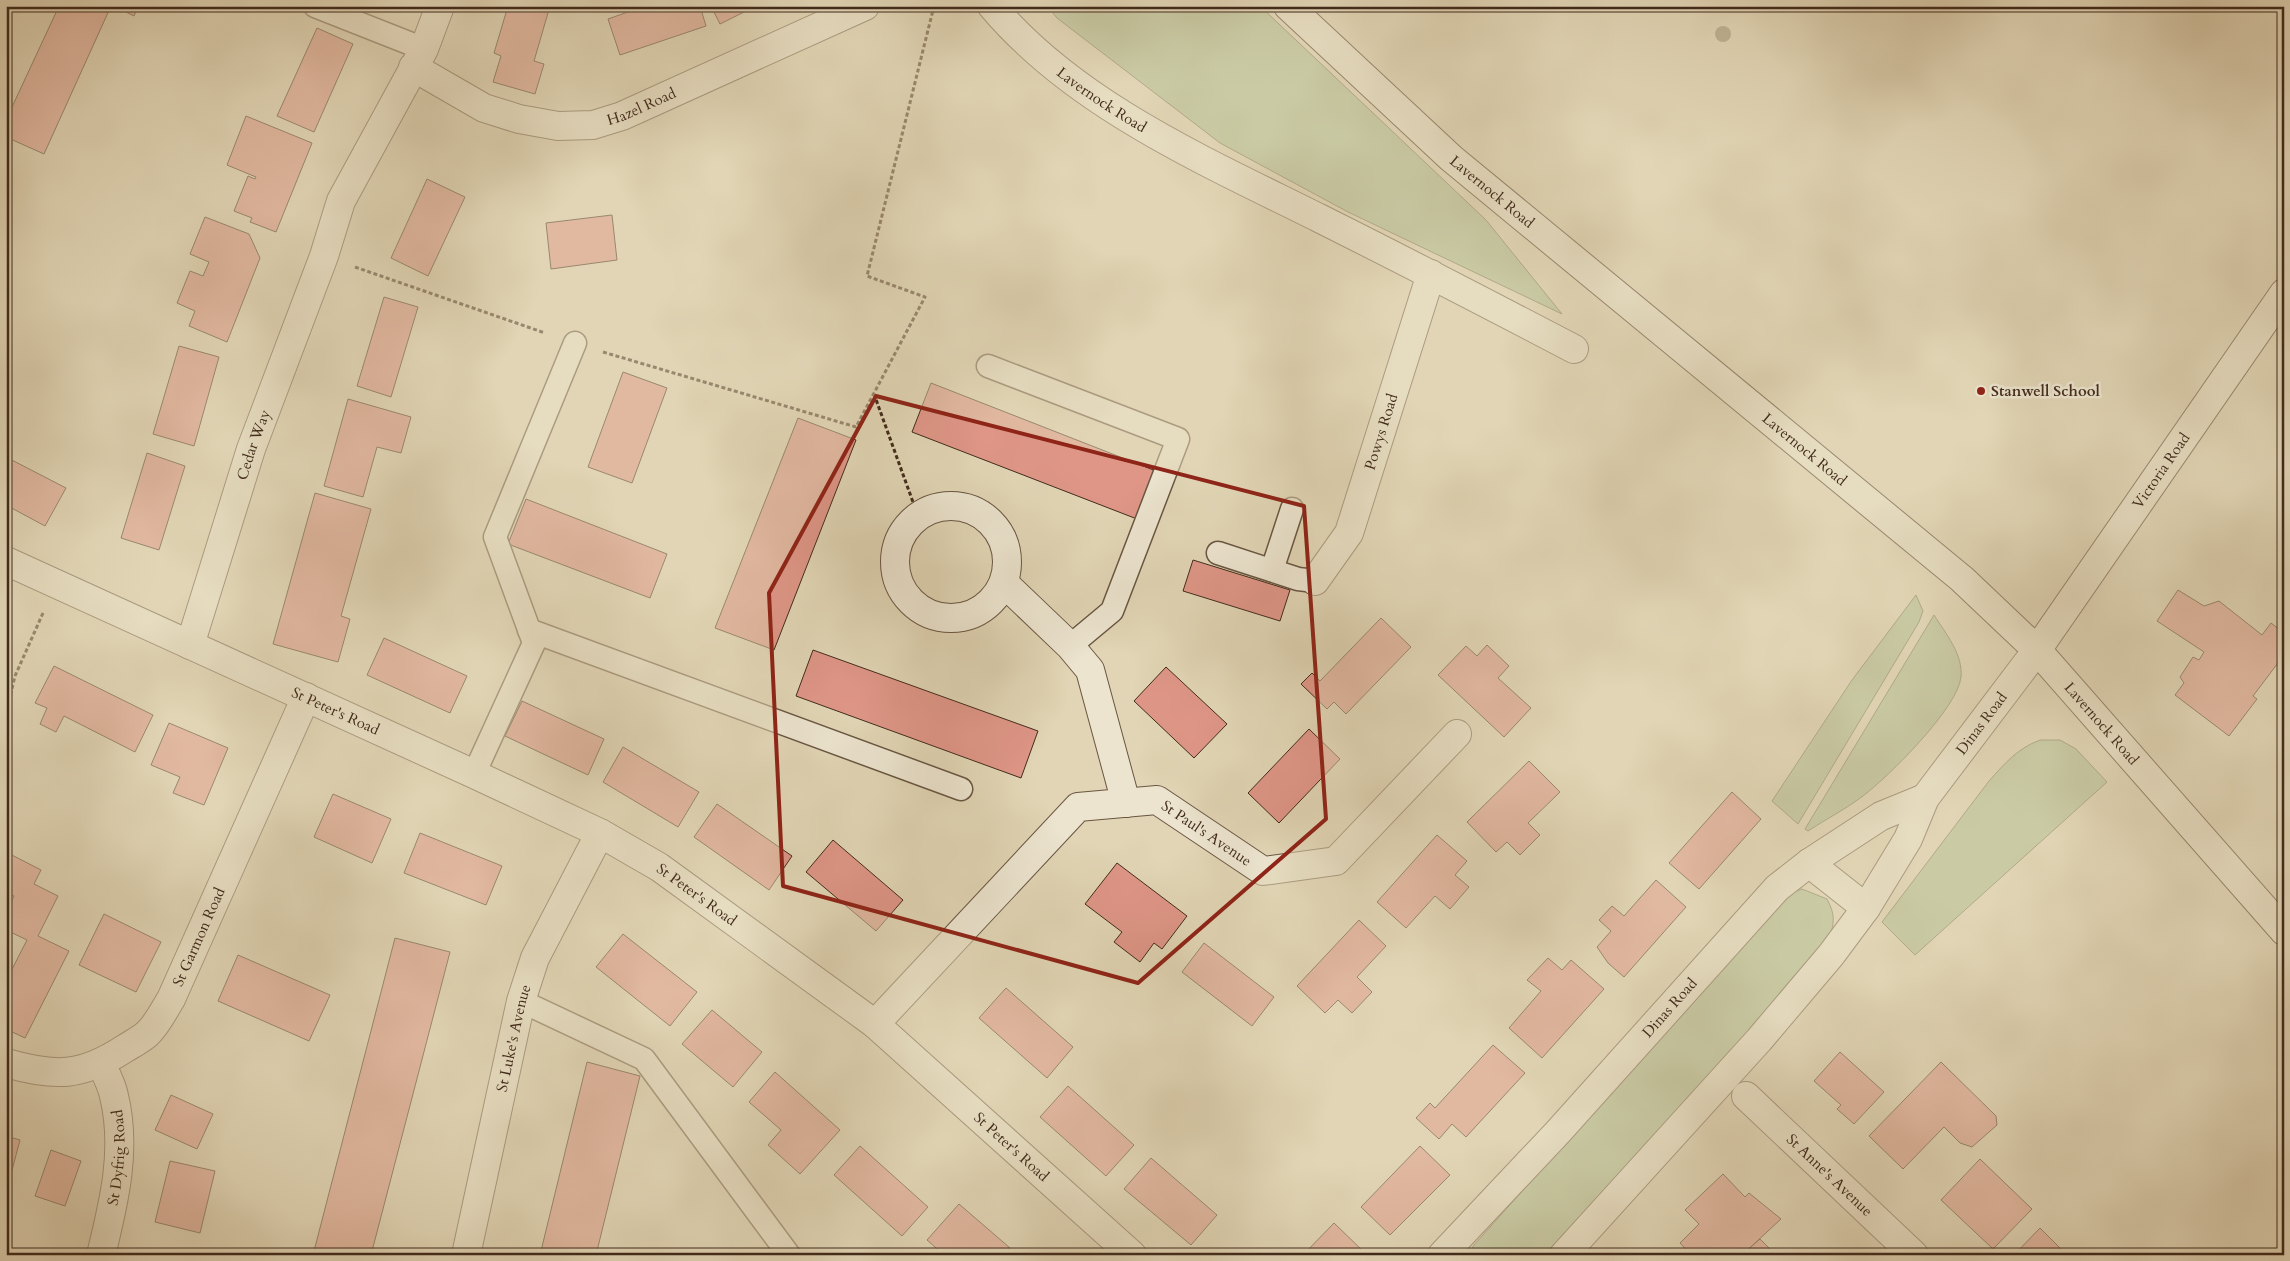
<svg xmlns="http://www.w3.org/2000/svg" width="2290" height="1261" font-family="Cardo,serif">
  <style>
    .green { fill: #adbe92; stroke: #777457 }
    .building { fill: #df9687; stroke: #412b1c }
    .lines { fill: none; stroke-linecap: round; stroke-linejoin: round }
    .lane-casing { stroke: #695642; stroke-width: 25 }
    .street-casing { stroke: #695642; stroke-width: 30 }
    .secondary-casing { stroke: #412b1c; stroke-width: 30 }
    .path { stroke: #412b1c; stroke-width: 3; stroke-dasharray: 4 2.5; stroke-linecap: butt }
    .lane { stroke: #ece4cf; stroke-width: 22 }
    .street { stroke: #ece4cf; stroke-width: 28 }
    .secondary { stroke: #ece4cf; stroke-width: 28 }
    .tree { fill: #95876e }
    .marked { fill: none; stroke: #8f2418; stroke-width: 4; stroke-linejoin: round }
    .poi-dot { fill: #8f2418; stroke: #ece4cf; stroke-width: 2 }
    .labels { text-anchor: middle; stroke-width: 5; stroke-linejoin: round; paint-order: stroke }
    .street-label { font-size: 15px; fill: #412b1c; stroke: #ece4cf }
    .poi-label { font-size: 15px; font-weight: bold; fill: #412b1c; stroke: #ece4cf; text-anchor: start }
  </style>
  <rect width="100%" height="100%" fill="#e1d5b5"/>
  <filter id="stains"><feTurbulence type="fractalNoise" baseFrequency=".004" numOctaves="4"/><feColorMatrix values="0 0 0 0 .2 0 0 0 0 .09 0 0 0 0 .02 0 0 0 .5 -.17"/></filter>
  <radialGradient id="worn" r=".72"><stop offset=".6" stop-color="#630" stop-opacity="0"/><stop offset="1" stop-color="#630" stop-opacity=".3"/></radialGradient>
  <g class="green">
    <polygon points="1047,6 1260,6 1486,220 1562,314 1348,212 1220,143 1057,18"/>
    <polygon points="1916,595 1923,611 1919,622 1798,824 1772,801 1852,680"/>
    <path d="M1934 615C1946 634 1963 654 1961 677 1958 708 1888 777 1863 796 1846 809 1826 819 1808 831L1805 829Z"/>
    <path d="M2040 740H2060L2076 749 2107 782 1915 955 1882 922 1989 781C2005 763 2018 748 2040 740Z"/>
    <path d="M1802 889 1827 899C1835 914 1835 922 1829 938L1705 1081 1544 1255H1468L1474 1245 1784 899 1791 893Z"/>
  </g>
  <g class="building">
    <polygon points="59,6 111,6 44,154 6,137 6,120"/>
    <polygon points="114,6 138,6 134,16"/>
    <polygon points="351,6 371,6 369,12"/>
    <polygon points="508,6 550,6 534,61 544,64 535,94 493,82 501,56 494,53"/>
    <polygon points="645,6 700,6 706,26 620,55 608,19"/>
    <polygon points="711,6 756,6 720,24"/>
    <polygon points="317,28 353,44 314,132 277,116"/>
    <polygon points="246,116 312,143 276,232 250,222 252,218 234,211 248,176 255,179 256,177 227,165"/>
    <polygon points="427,179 465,197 428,276 391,258"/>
    <polygon points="612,215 617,260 551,269 546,223"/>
    <polygon points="205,217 249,234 260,258 227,342 189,326 195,311 177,303 190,271 203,276 209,262 190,254"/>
    <polygon points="384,297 418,307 391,397 357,386"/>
    <polygon points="179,346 219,357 194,446 153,434"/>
    <polygon points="623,372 667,388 632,483 588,467"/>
    <polygon points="931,383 1156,471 1137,519 912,432"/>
    <polygon points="348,399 411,417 401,453 377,447 363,497 324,486"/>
    <polygon points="798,418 856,440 774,650 715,628"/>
    <polygon points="147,453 185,466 159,550 121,538"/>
    <polygon points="6,457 66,488 45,526 6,505"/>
    <polygon points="315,493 371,509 341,616 350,619 338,662 273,644"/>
    <polygon points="526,499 667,554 650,598 508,544"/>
    <polygon points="1193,560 1290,590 1280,621 1183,591"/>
    <polygon points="2178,590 2204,606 2219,601 2262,635 2271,623 2284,633 2284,655 2253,696 2257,699 2229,736 2175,695 2184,683 2180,677 2193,657 2199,660 2204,652 2157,621"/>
    <polygon points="1381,618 1411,647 1346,714 1334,702 1327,709 1301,684 1312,673 1320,681"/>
    <polygon points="384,638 467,676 450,713 367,675"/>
    <polygon points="1487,645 1509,666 1498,678 1531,708 1504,737 1438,675 1466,646 1477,656"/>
    <polygon points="813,650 1038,731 1021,778 796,696"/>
    <polygon points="54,666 153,715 135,752 64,716 56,732 40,724 47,708 35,703"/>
    <polygon points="1166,667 1227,724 1194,758 1134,701"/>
    <polygon points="522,701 604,739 588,775 505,736"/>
    <polygon points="169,723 228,748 204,805 173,793 180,777 151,765"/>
    <polygon points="1309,729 1340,759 1279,823 1248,793"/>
    <polygon points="623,747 699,792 678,827 603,782"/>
    <polygon points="1529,761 1560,792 1528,823 1540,835 1520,855 1507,842 1496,852 1467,822"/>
    <polygon points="1732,792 1761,819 1699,889 1669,863"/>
    <polygon points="333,794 391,819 372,863 314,837"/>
    <polygon points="717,804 792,856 769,890 694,837"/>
    <polygon points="420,833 502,866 486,905 404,873"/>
    <polygon points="1437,835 1467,861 1455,875 1469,887 1450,909 1435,896 1406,928 1377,902"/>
    <polygon points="833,840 903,900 876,931 806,872"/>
    <polygon points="6,852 41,870 34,884 58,896 38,936 69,951 25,1038 6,1029 6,981 27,940 6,930 6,912 14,896 6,892"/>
    <polygon points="1117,863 1187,916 1162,949 1154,943 1140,962 1114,942 1122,932 1085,904"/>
    <polygon points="1656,880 1686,907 1624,977 1608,963 1597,947 1611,931 1599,920 1612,906 1624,916"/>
    <polygon points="104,914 161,942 136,992 79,965"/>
    <polygon points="1359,920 1386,946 1357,977 1372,992 1352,1013 1338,1000 1325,1013 1297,986"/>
    <polygon points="623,934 697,992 670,1026 596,967"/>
    <polygon points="395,938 450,952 371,1255 313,1255"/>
    <polygon points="1204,943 1274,997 1252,1026 1182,972"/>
    <polygon points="238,955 330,995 309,1041 218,1001"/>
    <polygon points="1548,958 1562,970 1571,960 1604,989 1542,1058 1509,1028 1541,991 1527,980"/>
    <polygon points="1006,988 1073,1047 1047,1078 979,1018"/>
    <polygon points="712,1010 762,1052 733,1087 682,1044"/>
    <polygon points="1493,1045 1525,1073 1466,1137 1452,1124 1439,1139 1416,1118 1430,1103 1435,1108"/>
    <polygon points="1840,1052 1884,1092 1854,1124 1837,1109 1841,1105 1814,1081"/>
    <polygon points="587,1062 640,1076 596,1255 540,1255"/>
    <polygon points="1941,1062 1996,1116 1997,1125 1972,1147 1960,1143 1944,1127 1903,1169 1869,1136"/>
    <polygon points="775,1072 840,1130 800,1174 768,1145 781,1130 749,1102"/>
    <polygon points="1068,1086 1134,1145 1106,1176 1040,1117"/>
    <polygon points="171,1095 213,1114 197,1149 155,1130"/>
    <polygon points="6,1136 20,1140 7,1189 6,1189"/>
    <polygon points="860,1146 928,1207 902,1236 834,1175"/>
    <polygon points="1420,1146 1450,1175 1390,1235 1361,1207"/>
    <polygon points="51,1150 81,1161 65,1206 35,1196"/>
    <polygon points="1151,1158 1217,1215 1191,1245 1124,1189"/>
    <polygon points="1980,1159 2032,1209 1993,1249 1941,1200"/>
    <polygon points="170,1161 215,1171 200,1233 155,1222"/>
    <polygon points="1723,1174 1745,1197 1749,1193 1781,1219 1742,1255 1691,1255 1680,1243 1699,1224 1685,1210"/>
    <polygon points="959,1204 1010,1248 1004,1255 944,1255 927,1240"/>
    <polygon points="1334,1223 1365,1253 1364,1255 1303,1255"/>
    <polygon points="2040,1228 2067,1255 2014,1255"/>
    <polygon points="1760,1239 1776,1255 1742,1255"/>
  </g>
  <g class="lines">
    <defs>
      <g id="lane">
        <polyline points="315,6 424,49"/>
        <polyline points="988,366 1178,439 1112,611 1070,646"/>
        <polyline points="1218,553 1298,579 1315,581"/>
        <polyline points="1272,570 1292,509"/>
        <polyline points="529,630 961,789"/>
        <polyline points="474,774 534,643 495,537 575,343"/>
        <polyline points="521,1001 644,1059 789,1255"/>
      </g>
      <g id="street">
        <path id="s1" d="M992 6C1075 105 1207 162 1319 218 1405 261 1490 305 1574 349"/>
        <path id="s2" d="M413 67 484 108 519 119 558 126 593 125 622 116 865 6"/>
        <circle cx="951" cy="562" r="56"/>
        <path id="s3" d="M6 561 474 774 600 833 659 867 875 1024 1132 1255"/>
        <path id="s4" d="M1315 581 1349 533 1431 274"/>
        <polyline points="1004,583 1070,646 1090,670 1126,803"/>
        <path id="s5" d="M190 645 251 449 324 256 341 201 424 49 440 6"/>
        <polyline points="1809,863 1866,908"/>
        <path id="s6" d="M875 1024 1078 807 1157 800 1263 871 1336 861 1457 734"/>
        <path id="s7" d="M6 1063C55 1077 81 1077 124 1049 132 1044 140 1040 147 1034 157 1025 164 1010 171 999L306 697"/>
        <path id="s8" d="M1746 1096 1914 1255"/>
        <path id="s9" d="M101 1255C114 1202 127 1150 114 1096 112 1085 106 1074 101 1064"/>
        <path id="s10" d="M466 1255 521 1001 535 958 600 833"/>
        <path id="s11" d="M1442 1255 1558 1132 1777 888 1809 863 1881 816 1925 798"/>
        <path id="s12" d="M1564 1255 1759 1040 1831 955 1866 908 1908 839 1925 798 2037 650"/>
      </g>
      <g id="secondary">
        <path id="s13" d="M1288 6 1451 158 1962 579 2037 650 2284 931"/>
        <path id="s14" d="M2037 650 2284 293"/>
      </g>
    </defs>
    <use href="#lane" class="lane-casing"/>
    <use href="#street" class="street-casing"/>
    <use href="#secondary" class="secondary-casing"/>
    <g class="path">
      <polyline points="355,267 545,333"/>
      <polyline points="603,352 856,427 925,297 867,276 934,6"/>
      <polyline points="874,394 918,516"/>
      <polyline points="6,714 15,676 43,613"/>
    </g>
    <use href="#lane" class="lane"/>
    <use href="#street" class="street"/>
    <use href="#secondary" class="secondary"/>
  </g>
  <circle class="tree" cx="1723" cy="34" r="8"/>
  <path d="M0 0H2290V1261H0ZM876 396 1304 506 1326 819 1138 983 783 886 769 593Z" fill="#e1d5b5" fill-opacity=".55" fill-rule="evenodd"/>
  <path class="marked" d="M876 396 1304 506 1326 819 1138 983 783 886 769 593Z"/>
  <circle class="poi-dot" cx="1981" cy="391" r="5"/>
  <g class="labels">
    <g class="street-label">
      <text dy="5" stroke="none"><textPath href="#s1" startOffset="145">Lavernock Road</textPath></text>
      <text dy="5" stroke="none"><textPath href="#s2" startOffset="245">Hazel Road</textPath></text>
      <text dy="5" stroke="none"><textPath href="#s13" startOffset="276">Lavernock Road</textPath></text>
      <text dy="5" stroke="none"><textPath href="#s4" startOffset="165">Powys Road</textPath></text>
      <text dy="5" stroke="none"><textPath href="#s5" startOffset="210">Cedar Way</textPath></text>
      <text dy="5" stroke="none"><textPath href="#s13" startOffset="681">Lavernock Road</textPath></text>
      <text dy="5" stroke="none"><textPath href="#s14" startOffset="218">Victoria Road</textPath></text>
      <text dy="5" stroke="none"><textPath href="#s3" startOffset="362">St Peter's Road</textPath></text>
      <text dy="5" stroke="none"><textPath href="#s13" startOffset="1086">Lavernock Road</textPath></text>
      <text dy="5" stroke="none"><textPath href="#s12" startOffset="679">Dinas Road</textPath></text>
      <text dy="5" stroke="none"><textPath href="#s6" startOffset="436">St Paul's Avenue</textPath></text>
      <text dy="5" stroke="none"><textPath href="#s3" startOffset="768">St Peter's Road</textPath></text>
      <text dy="5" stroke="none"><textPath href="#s7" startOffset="262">St Garmon Road</textPath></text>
      <text dy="5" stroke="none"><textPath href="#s11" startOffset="336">Dinas Road</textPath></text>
      <text dy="5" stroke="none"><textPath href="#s10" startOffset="222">St Luke's Avenue</textPath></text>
      <text dy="5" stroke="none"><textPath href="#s3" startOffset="1172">St Peter's Road</textPath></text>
      <text dy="5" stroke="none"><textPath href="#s9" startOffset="99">St Dyfrig Road</textPath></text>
      <text dy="5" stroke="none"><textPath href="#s8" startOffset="115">St Anne's Avenue</textPath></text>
    </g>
    <g class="poi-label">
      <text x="1991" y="396">Stanwell School</text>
    </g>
  </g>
  <rect width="2290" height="1261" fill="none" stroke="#e1d5b5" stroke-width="25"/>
  <rect x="8" y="8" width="2275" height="1246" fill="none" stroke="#412b1c" stroke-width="2.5"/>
  <rect x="12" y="12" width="2265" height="1236" fill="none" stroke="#412b1c"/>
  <rect width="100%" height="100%" filter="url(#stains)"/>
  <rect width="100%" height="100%" fill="url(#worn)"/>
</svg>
